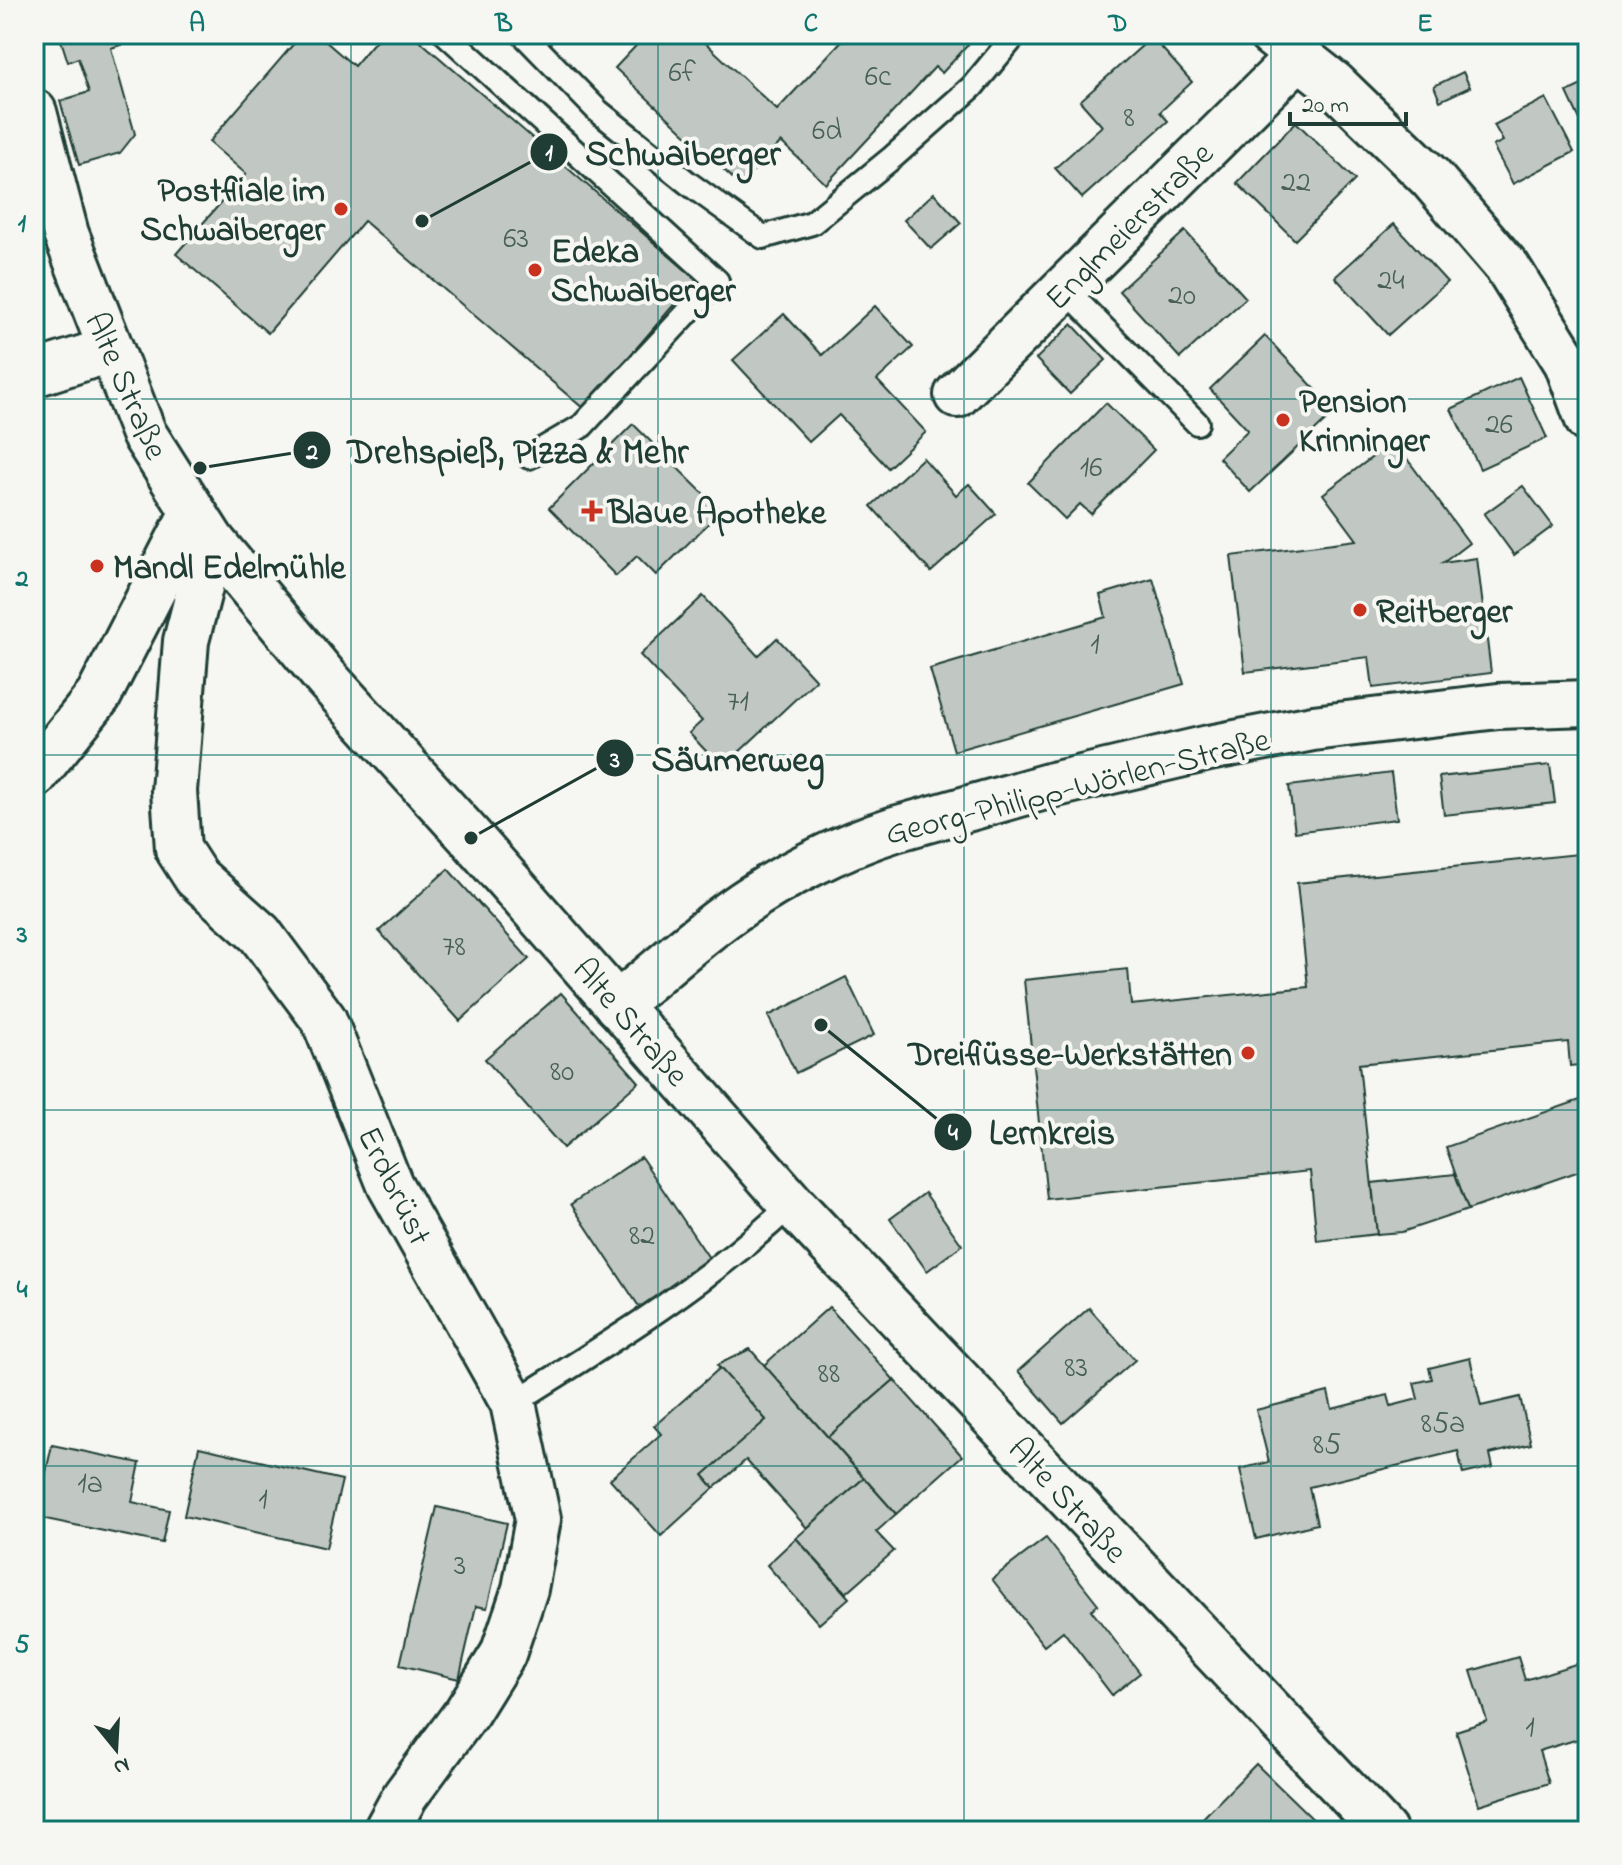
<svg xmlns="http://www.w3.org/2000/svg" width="1622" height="1865" font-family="'Indie Flower',sans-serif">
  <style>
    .building { fill: #c1c8c3; stroke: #1f3d34; stroke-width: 2 }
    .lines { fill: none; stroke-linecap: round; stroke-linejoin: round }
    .lane-casing { stroke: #1f3d34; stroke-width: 28 }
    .street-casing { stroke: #1f3d34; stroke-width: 50 }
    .secondary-casing { stroke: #1f3d34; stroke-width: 50 }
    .lane { stroke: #f6f6f2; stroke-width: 22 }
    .street { stroke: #f6f6f2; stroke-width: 44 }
    .secondary { stroke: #f6f6f2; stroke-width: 44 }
    .grid { fill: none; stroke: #0f766e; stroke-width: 2; stroke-opacity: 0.55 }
    .poi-dot { fill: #c8321e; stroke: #f6f6f2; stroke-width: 3 }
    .labels { text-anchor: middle; stroke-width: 8; stroke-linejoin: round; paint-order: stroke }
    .number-label { font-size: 30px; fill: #486058 }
    .poi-label { font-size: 34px; font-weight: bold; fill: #1f3d34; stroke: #f6f6f2; text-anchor: start }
    .street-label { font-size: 34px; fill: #1f3d34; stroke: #f6f6f2 }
    .leader { fill: none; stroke: #1f3d34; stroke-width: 3 }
    .callout-dot { fill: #1f3d34; stroke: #f6f6f2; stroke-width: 3 }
    .mark-label { font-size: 24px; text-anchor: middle; font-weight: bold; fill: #fff }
    .callout-label { font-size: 36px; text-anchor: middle; font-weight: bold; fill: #1f3d34; stroke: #f6f6f2; stroke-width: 8; stroke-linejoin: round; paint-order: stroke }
    .neatline { fill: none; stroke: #0f766e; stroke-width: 3 }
    .grid-label { font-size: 26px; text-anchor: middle; font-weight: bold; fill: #0f766e }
  </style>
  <rect width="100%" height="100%" fill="#f6f6f2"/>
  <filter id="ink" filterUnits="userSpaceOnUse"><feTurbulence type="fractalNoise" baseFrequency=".0125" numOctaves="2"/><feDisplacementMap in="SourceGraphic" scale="16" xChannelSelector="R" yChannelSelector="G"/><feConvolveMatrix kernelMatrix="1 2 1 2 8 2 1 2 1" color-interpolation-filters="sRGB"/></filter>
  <g filter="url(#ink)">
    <g class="building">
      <polygon points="59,34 149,34 149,36 111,48 135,134 120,153 79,165 60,101 89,92 78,58 68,62"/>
      <polygon points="302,34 317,34 354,66 381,34 412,34 696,279 584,409 364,221 268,333 176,254 246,174 209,142"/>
      <polygon points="647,34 696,34 777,110 848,34 978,34 942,73 935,67 826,184 781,142 740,185 615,68"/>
      <polygon points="1152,37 1192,82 1160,112 1168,121 1082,198 1055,168 1102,126 1080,101"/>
      <polygon points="1463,72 1470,87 1440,101 1434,86"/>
      <polygon points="1588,82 1588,137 1567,92"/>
      <polygon points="1546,98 1574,152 1513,184 1493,146 1503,141 1494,125"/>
      <polygon points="1296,122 1355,180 1295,240 1237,183"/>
      <polygon points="934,193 961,223 931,249 904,220"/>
      <polygon points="1394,224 1447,282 1388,335 1335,277"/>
      <polygon points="1185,231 1246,298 1180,358 1119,291"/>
      <polygon points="875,306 913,347 877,380 926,432 888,468 839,415 809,442 733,360 784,314 822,355"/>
      <polygon points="1072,324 1106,360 1070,394 1036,359"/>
      <polygon points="1265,336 1336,411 1250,492 1219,458 1248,430 1210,389"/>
      <polygon points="1519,377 1547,438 1480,469 1451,409"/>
      <polygon points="1106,403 1154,450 1091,514 1080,504 1065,519 1028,483"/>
      <polygon points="633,424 721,511 656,575 637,556 616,576 549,508"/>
      <polygon points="1394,441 1469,543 1443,563 1477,558 1491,673 1373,688 1369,657 1245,672 1231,556 1357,540 1323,494"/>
      <polygon points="923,458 956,495 969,484 996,514 931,572 871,506"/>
      <polygon points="1523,486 1553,526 1514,555 1484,514"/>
      <polygon points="1153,579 1184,684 954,751 930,669 1106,617 1100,595"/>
      <polygon points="703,596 758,656 777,638 816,680 722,768 689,733 702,721 640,655"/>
      <polygon points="1550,765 1555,803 1444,815 1439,777"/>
      <polygon points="1391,773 1397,819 1295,832 1289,786"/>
      <polygon points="1588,853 1588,1064 1570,1066 1568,1042 1359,1064 1377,1234 1317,1241 1310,1171 1047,1199 1024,980 1128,969 1131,1005 1308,987 1297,883"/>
      <polygon points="448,869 529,959 460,1021 379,931"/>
      <polygon points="846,977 874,1035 796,1073 768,1016"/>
      <polygon points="561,993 639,1082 563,1148 485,1059"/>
      <polygon points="1580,1100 1588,1121 1588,1168 1468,1210 1446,1147"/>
      <polygon points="641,1157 713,1264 642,1311 571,1204"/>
      <polygon points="1455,1174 1468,1210 1402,1232 1377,1234 1372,1183"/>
      <polygon points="925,1193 962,1245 927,1271 890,1219"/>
      <polygon points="829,1307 894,1380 828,1437 764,1365"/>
      <polygon points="1089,1308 1135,1360 1063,1423 1018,1371"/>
      <polygon points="750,1349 864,1478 807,1528 746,1460 714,1488 703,1475 766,1420 717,1365"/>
      <polygon points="1470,1358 1481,1406 1520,1397 1531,1444 1490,1454 1493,1467 1463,1474 1458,1451 1309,1487 1317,1524 1256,1539 1240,1469 1269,1462 1256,1410 1328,1392 1332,1409 1388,1395 1391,1406 1418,1399 1414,1383 1432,1379 1429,1368"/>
      <polygon points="720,1368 766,1420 703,1475 714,1488 661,1536 610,1479 661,1434 654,1426"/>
      <polygon points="894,1380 962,1456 896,1514 828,1437"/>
      <polygon points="52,1445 140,1463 132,1502 169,1510 162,1543 36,1517"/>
      <polygon points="199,1447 342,1480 326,1548 184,1516"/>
      <polygon points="864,1478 896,1514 876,1532 894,1551 846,1593 796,1538"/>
      <polygon points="437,1507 507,1523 487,1608 476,1606 459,1679 400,1665"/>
      <polygon points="796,1538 849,1598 819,1624 767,1565"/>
      <polygon points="1046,1538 1098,1604 1091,1610 1140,1673 1112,1695 1063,1631 1044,1646 992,1579"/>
      <polygon points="1518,1657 1525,1680 1588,1660 1588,1736 1539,1751 1549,1783 1479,1805 1456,1731 1487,1721 1471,1671"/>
      <polygon points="1256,1764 1325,1831 1190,1831"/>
    </g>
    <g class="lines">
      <defs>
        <g id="lane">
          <polyline points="446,34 717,281 582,426 529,457"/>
          <polyline points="523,34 598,111 688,183 763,237 812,223 893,157 972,87 1016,34"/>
          <polyline points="1064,288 1197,423"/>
          <path d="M513 1403C610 1343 708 1283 792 1204"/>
        </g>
        <g id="street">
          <polyline points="1271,34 1334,84 1431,178 1508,268 1567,363 1588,420"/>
          <polyline points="34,374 109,350"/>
          <polyline points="957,395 1299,56"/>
          <polyline points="212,541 186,641 174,791 178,849 196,877 260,934 324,1020 390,1185 513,1403 538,1519 525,1589 503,1654 467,1712 405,1796 386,1831"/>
          <polyline points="34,776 99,695 193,512"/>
          <path d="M617 1005C655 974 692 940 731 912 778 878 841 846 895 829L1052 785 1209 748 1313 728 1498 706 1588 703"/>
        </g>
        <polyline id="secondary" points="34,112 66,234 144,434 212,541 326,678 471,838 792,1204 1384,1831"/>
      </defs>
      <use href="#lane" class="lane-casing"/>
      <use href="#street" class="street-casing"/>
      <use href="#secondary" class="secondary-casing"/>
      <use href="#lane" class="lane"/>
      <use href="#street" class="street"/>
      <use href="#secondary" class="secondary"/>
    </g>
  </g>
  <path class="grid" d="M351 34V1831M658 34V1831M964 34V1831M1271 34V1831M34 399H1588M34 755H1588M34 1110H1588M34 1466H1588"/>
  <g class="poi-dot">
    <circle cx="341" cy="209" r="8"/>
    <circle cx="535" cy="270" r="8"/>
    <circle cx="1283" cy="420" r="8"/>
    <path d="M588 499h8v8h8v8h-8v8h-8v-8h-8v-8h8z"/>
    <circle cx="97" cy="566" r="8"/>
    <circle cx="1360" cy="610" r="8"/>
    <circle cx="1248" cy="1053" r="8"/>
  </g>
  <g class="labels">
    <g class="number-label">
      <text x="682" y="81">6f</text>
      <text x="878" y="85">6c</text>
      <text x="1129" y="126">8</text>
      <text x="827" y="139">6d</text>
      <text x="1296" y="191">22</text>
      <text x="516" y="247">63</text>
      <text x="1391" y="289">24</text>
      <text x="1182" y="304">20</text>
      <text x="1499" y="433">26</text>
      <text x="1091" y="476">16</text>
      <text x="1095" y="653">1</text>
      <text x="738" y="710">71</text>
      <text x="454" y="955">78</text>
      <text x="562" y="1080">80</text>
      <text x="642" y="1244">82</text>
      <text x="1076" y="1376">83</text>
      <text x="829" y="1382">88</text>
      <text x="1443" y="1432">85a</text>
      <text x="1327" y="1453">85</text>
      <text x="90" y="1492">1a</text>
      <text x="263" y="1508">1</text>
      <text x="460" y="1574">3</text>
      <text x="1530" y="1736">1</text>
    </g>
    <g class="poi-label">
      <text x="325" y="201" text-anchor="end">Postfliale im<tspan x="325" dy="39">Schwaiberger</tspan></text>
      <text x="551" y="262">Edeka<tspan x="551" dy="39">Schwaiberger</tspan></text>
      <text x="1299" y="412">Pension<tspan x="1299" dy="39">Krinninger</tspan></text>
      <text x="608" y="523">Blaue Apotheke</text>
      <text x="113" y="578">Mandl Edelmühle</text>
      <text x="1376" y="622">Reitberger</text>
      <text x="1232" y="1065" text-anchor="end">Dreiflüsse-Werkstätten</text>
    </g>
    <g class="street-label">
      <text transform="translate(1128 225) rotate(-45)" y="12">Englmeierstraße</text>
      <text transform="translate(128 385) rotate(66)" y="12">Alte Straße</text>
      <text transform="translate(1077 785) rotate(-14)" y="12">Georg-Philipp-Wörlen-Straße</text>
      <text transform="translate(632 1021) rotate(49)" y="12">Alte Straße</text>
      <text transform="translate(396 1185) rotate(64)" y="12">Erdbrüst</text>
      <text transform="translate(1069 1499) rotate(47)" y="12">Alte Straße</text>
    </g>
  </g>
  <path class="leader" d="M422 221L549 152M200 468L312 450M471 838L615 758M821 1025L953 1132"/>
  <g class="callout-dot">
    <circle cx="422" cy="221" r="8"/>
    <circle cx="200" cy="468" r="8"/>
    <circle cx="471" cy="838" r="8"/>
    <circle cx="821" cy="1025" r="8"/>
    <circle cx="549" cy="152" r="20"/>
    <circle cx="312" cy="450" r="20"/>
    <circle cx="615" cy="758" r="20"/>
    <circle cx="953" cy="1132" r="20"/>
  </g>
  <g class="mark-label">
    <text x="549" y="160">1</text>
    <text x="312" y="459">2</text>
    <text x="615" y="767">3</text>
    <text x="953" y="1140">4</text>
  </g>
  <g class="callout-label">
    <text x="683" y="165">Schwaiberger</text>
    <text x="518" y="463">Drehspieß, Pizza &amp; Mehr</text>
    <text x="738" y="771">Säumerweg</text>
    <text x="1052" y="1144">Lernkreis</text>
  </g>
  <rect width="1622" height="1865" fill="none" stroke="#f6f6f2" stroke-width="88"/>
  <g transform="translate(116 1749) rotate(162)" stroke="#f6f6f2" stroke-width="6" paint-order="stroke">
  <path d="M0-6L14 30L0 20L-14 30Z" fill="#1f3d34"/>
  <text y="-12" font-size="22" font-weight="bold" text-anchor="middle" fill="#1f3d34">N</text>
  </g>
  <path d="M1290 112v12h116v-12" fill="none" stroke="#1f3d34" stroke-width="4"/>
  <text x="1302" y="112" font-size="24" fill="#1f3d34" stroke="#f6f6f2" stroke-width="6" paint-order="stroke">20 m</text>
  <rect x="44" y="44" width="1534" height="1777" class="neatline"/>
  <g class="grid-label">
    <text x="197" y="31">A</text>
    <text x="504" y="31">B</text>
    <text x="811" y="31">C</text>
    <text x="1118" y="31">D</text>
    <text x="1425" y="31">E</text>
    <text x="22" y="231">1</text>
    <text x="22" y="586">2</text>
    <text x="22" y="942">3</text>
    <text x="22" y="1297">4</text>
    <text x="22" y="1652">5</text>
  </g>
</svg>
